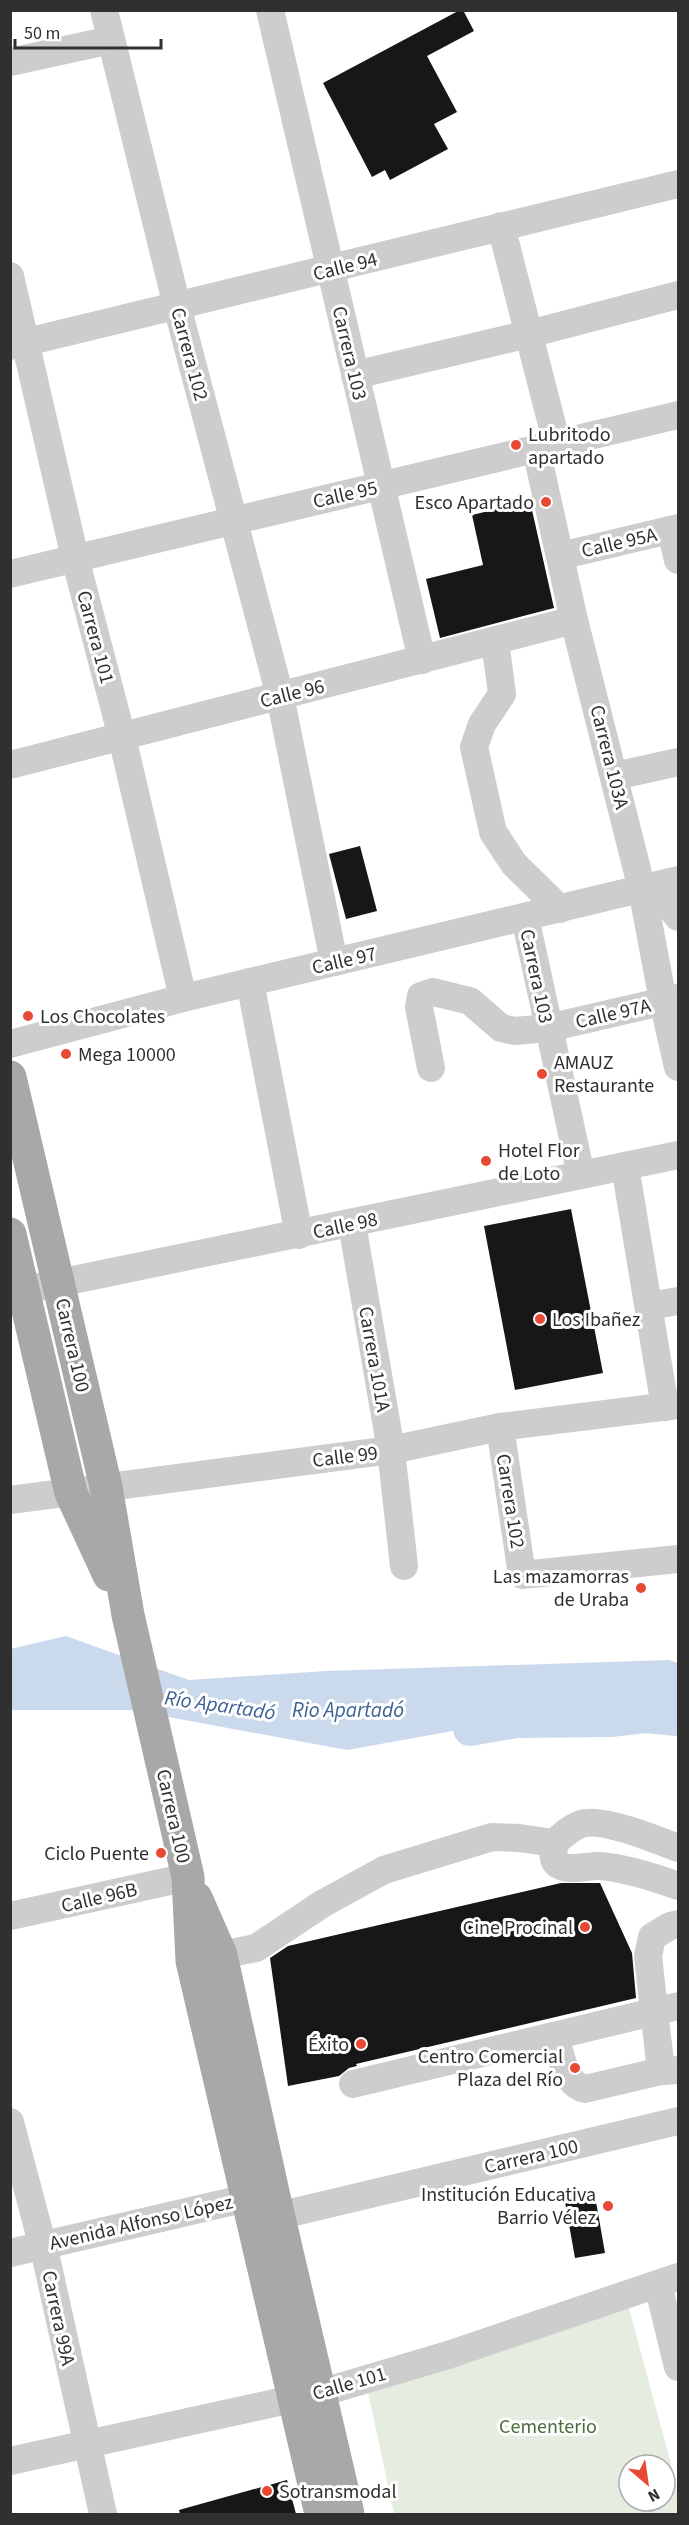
<svg xmlns="http://www.w3.org/2000/svg" width="689" height="2525" font-family="'Source Sans 3',sans-serif">
  <style>
    .green { fill: #e4eddf; fill-rule: evenodd }
    .water { fill: #cbd9ed }
    .lines { fill: none; stroke-linecap: round; stroke-linejoin: round }
    .river { stroke: #cbd9ed; stroke-width: 34 }
    .building { fill: #171717 }
    .minor { stroke: #cdcdcd; stroke-width: 28 }
    .major { stroke: #a8a8a8; stroke-width: 33 }
    .poi-dot { fill: #e84932; stroke: #fff; stroke-width: 2 }
    .labels { text-anchor: middle; stroke-width: 6; stroke-linejoin: round; paint-order: stroke }
    .street-label { font-size: 20px; fill: #303030; stroke: #fff }
    .poi-label { font-size: 20px; fill: #303030; stroke: #fff; text-anchor: start }
    .park-label { font-size: 20px; fill: #4a6d3d; stroke: #fff }
    .water-label { font-size: 21px; font-style: italic; fill: #3c6195; stroke: #fff }
  </style>
  <rect width="100%" height="100%" fill="#fff"/>
  <path class="green" d="M629 2308 678 2490V2514H394L368 2392ZM629 2465H665V2501H629Z"/>
  <polygon class="water" points="66,1636 189,1680 326,1671 669,1660 678,1663 678,1725 593,1706 347,1750 131,1710 11,1710 10,1649"/>
  <g class="lines">
    <polyline class="river" points="470,1729 516,1721 610,1720 645,1716 678,1719"/>
  </g>
  <g class="building">
    <polygon points="460,10 463,10 474,31 427,56 457,112 434,124 448,149 390,180 385,170 372,177 323,83"/>
    <polygon points="530,501 554,608 440,638 426,579 483,565 472,515"/>
    <polygon points="360,846 377,911 346,919 329,854"/>
    <polygon points="571,1209 603,1373 515,1390 484,1226"/>
    <polygon points="561,1883 600,1883 632,1953 636,1998 356,2064 357,2066 349,2068 339,2076 288,2086 270,1958 288,1946"/>
    <polygon points="595,2196 605,2253 575,2258 565,2202"/>
    <polygon points="287,2480 296,2514 180,2514 179,2510"/>
  </g>
  <g class="lines">
    <g class="minor">
      <polyline points="104,10 177,306 280,696 334,962"/>
      <polyline points="270,10 422,660"/>
      <polyline points="10,62 111,40"/>
      <polyline points="501,226 557,444"/>
      <polyline points="10,276 75,558 122,737 183,998"/>
      <polyline points="10,346 678,184"/>
      <polyline points="355,375 529,334 678,295"/>
      <polyline points="536,449 574,620 642,889 663,1001 678,1067"/>
      <polyline points="671,530 678,560"/>
      <polyline points="560,556 678,528"/>
      <polyline points="10,574 678,415"/>
      <polyline points="495,641 502,694 482,724 474,747 493,832 514,864 560,909"/>
      <polyline points="10,765 574,620"/>
      <polyline points="615,776 678,762"/>
      <polyline points="655,886 678,917"/>
      <polyline points="525,917 581,1175"/>
      <polyline points="250,982 299,1235"/>
      <polyline points="10,1044 183,998 678,880"/>
      <polyline points="431,1068 419,1007 421,996 433,992 470,1001 501,1028 515,1031 548,1028 678,998"/>
      <polyline points="625,1166 665,1407"/>
      <polyline points="352,1224 391,1450 404,1566"/>
      <polyline points="10,1293 678,1155"/>
      <polyline points="649,1306 678,1301"/>
      <polyline points="500,1427 522,1575 678,1559"/>
      <polyline points="10,1500 391,1450 500,1427 678,1405"/>
      <path d="M678 1848C658 1840 601 1817 581 1824 570 1828 562 1836 554 1843 554 1851 551 1861 559 1865 570 1872 588 1865 601 1866 627 1869 654 1877 678 1886"/>
      <polyline points="10,1916 188,1877"/>
      <polyline points="678,1924 670,1926 652,1937 648,1956 661,2071 678,2070"/>
      <polyline points="221,1955 256,1948 322,1904 384,1870 492,1837 519,1838 554,1843"/>
      <path d="M555 2036C561 2054 564 2084 585 2089L661 2071"/>
      <polyline points="353,2084 678,2006"/>
      <polyline points="10,2122 47,2262 103,2514"/>
      <polyline points="257,2221 678,2121"/>
      <polyline points="10,2253 268,2193"/>
      <polyline points="658,2285 678,2367"/>
      <polyline points="10,2461 320,2393 448,2355 678,2277"/>
    </g>
    <g class="major">
      <polyline points="10,1077 106,1487 128,1615 188,1877 192,1961 321,2514"/>
      <polyline points="10,1234 71,1493 109,1575"/>
      <polyline points="196,1898 221,1955 273,2192 348,2514"/>
    </g>
  </g>
  <g class="poi-dot">
    <circle cx="516" cy="445" r="6"/>
    <circle cx="546" cy="502" r="6"/>
    <circle cx="28" cy="1016" r="6"/>
    <circle cx="66" cy="1054" r="6"/>
    <circle cx="542" cy="1074" r="6"/>
    <circle cx="486" cy="1161" r="6"/>
    <circle cx="540" cy="1319" r="6"/>
    <circle cx="641" cy="1588" r="6"/>
    <circle cx="161" cy="1853" r="6"/>
    <circle cx="585" cy="1927" r="6"/>
    <circle cx="361" cy="2044" r="6"/>
    <circle cx="575" cy="2068" r="6"/>
    <circle cx="608" cy="2206" r="6"/>
    <circle cx="267" cy="2491" r="6"/>
  </g>
  <g class="labels">
    <g class="street-label">
      <text transform="translate(345 266) rotate(-14)" y="7">Calle 94</text>
      <text transform="translate(350 353) rotate(77)" y="7">Carrera 103</text>
      <text transform="translate(190 354) rotate(75)" y="7">Carrera 102</text>
      <text transform="translate(345 494) rotate(-13)" y="7">Calle 95</text>
      <text transform="translate(619 542) rotate(-13)" y="7">Calle 95A</text>
      <text transform="translate(96 637) rotate(75)" y="7">Carrera 101</text>
      <text transform="translate(292 693) rotate(-14)" y="7">Calle 96</text>
      <text transform="translate(610 757) rotate(76)" y="7">Carrera 103A</text>
      <text transform="translate(344 960) rotate(-13)" y="7">Calle 97</text>
      <text transform="translate(537 976) rotate(78)" y="7">Carrera 103</text>
      <text transform="translate(613 1013) rotate(-13)" y="7">Calle 97A</text>
      <text transform="translate(345 1225) rotate(-12)" y="7">Calle 98</text>
      <text transform="translate(73 1345) rotate(77)" y="7">Carrera 100</text>
      <text transform="translate(375 1359) rotate(80)" y="7">Carrera 101A</text>
      <text transform="translate(345 1456) rotate(-7)" y="7">Calle 99</text>
      <text transform="translate(511 1501) rotate(81)" y="7">Carrera 102</text>
      <text transform="translate(174 1816) rotate(77)" y="7">Carrera 100</text>
      <text transform="translate(99 1897) rotate(-13)" y="7">Calle 96B</text>
      <text transform="translate(531 2156) rotate(-13)" y="7">Carrera 100</text>
      <text transform="translate(141 2222) rotate(-13)" y="7">Avenida Alfonso López</text>
      <text transform="translate(59 2318) rotate(78)" y="7">Carrera 99A</text>
      <text transform="translate(349 2383) rotate(-16)" y="7">Calle 101</text>
    </g>
    <g class="poi-label">
      <text x="528" y="441">Lubritodo<tspan x="528" dy="23">apartado</tspan></text>
      <text x="534" y="509" text-anchor="end">Esco Apartado</text>
      <text x="40" y="1023">Los Chocolates</text>
      <text x="78" y="1061">Mega 10000</text>
      <text x="554" y="1069">AMAUZ<tspan x="554" dy="23">Restaurante</tspan></text>
      <text x="498" y="1157">Hotel Flor<tspan x="498" dy="23">de Loto</tspan></text>
      <text x="552" y="1326">Los Ibañez</text>
      <text x="629" y="1583" text-anchor="end">Las mazamorras<tspan x="629" dy="23">de Uraba</tspan></text>
      <text x="149" y="1860" text-anchor="end">Ciclo Puente</text>
      <text x="573" y="1934" text-anchor="end">Cine Procinal</text>
      <text x="349" y="2051" text-anchor="end">Éxito</text>
      <text x="563" y="2063" text-anchor="end">Centro Comercial<tspan x="563" dy="23">Plaza del Río</tspan></text>
      <text x="596" y="2201" text-anchor="end">Institución Educativa<tspan x="596" dy="23">Barrio Vélez</tspan></text>
      <text x="279" y="2498">Sotransmodal</text>
    </g>
    <g class="park-label">
      <text x="548" y="2433">Cementerio</text>
    </g>
    <g class="water-label">
      <text transform="translate(220 1705) rotate(8)" y="7">Río Apartadó</text>
      <text x="348" y="1717">Rio Apartadó</text>
    </g>
  </g>
  <rect width="689" height="2525" fill="none" stroke="#303030" stroke-width="24"/>
  <g transform="translate(647 2483) rotate(151)"><circle r="28" fill="#ffffff" stroke="#acacac" stroke-width="1.5"/>
  <path d="M0-4.5L10 22L0 15L-10 22Z" fill="#e84932"/>
  <text y="-9" font-size="16" font-weight="bold" text-anchor="middle" fill="#303030">N</text>
  </g>
  <path d="M15 39v9h146v-9" fill="none" stroke="#303030" stroke-width="3"/>
  <text x="24" y="39" font-size="18" fill="#303030" stroke="#ffffff" stroke-width="4.5" paint-order="stroke">50 m</text>
</svg>
